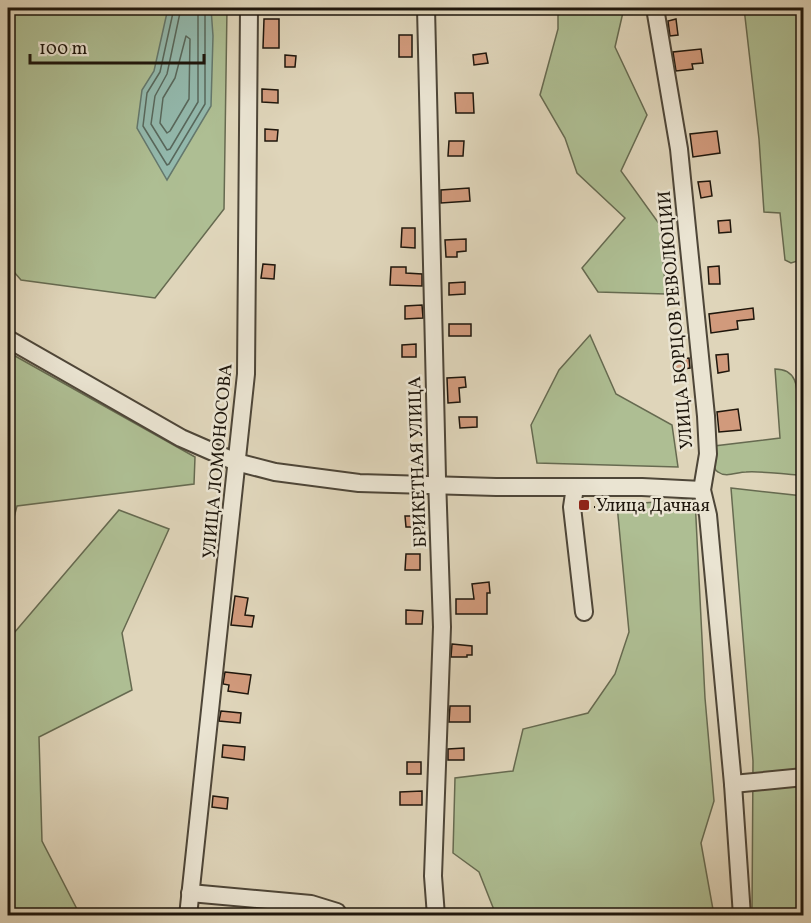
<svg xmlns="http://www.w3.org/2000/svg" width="811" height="923" font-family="Vollkorn,serif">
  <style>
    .green { fill: #aebe93; stroke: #666a50; stroke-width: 1.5 }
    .water { fill: #93b9ad; stroke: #64786d; stroke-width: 1.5 }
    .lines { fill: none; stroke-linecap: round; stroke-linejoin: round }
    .shore { stroke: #58685c; stroke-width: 1.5 }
    .building { fill: #d19a7c; stroke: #1e160c; stroke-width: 1.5 }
    .minor-casing { stroke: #4e4638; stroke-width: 20 }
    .path { stroke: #1e160c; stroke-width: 2; stroke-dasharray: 1.5 3; stroke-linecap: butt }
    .minor { stroke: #eae4d2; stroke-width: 16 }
    .poi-dot { fill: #8f2418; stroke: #eae4d2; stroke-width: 2 }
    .labels { text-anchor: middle; stroke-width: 5; stroke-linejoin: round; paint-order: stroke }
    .street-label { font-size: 18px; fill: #1e160c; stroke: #eae4d2 }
    .poi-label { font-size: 18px; fill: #1e160c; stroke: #eae4d2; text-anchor: start }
  </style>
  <rect width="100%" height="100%" fill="#dfd5ba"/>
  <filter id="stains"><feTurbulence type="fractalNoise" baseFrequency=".00333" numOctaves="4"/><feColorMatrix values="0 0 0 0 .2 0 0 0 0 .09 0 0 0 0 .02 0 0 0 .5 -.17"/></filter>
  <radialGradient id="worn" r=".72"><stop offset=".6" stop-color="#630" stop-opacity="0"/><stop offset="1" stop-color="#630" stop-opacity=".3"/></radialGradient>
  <g class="green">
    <polygon points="8,8 227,8 224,209 155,298 21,280 8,265"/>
    <polygon points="558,8 624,8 615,47 647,115 621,171 660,225 666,294 598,292 582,268 625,218 577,173 565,138 540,95 558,29"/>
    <polygon points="744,8 803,8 804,259 791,263 785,260 780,213 764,212 759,139"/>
    <polygon points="590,335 616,394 672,425 678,467 537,463 531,425 559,370"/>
    <polygon points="8,352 195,457 194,484 17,506 8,540"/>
    <path d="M775 369C803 369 796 398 799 417 800 422 803 426 803 431 805 445 803 460 803 474L798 475C781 474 763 471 746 472 737 472 726 478 718 472 711 468 712 452 714 446L780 438Z"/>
    <polygon points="731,488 803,496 803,915 752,915 753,761"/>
    <polygon points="695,499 705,698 714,801 701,843 714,915 496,915 479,872 453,853 455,778 513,771 523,729 588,713 615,674 629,632 617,505"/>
    <polygon points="119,510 169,529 122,633 132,690 39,737 42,841 80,915 8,915 8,640"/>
  </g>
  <polygon class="water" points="168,8 211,8 213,36 211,106 167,180 137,128 142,90 154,71"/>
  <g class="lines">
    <g class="shore">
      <polyline points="174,8 160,72 147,93 143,126 167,165 169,164 205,104 205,8"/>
      <polyline points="181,8 167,74 155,96 151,124 167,150 170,149 198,102 198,8"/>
      <polygon points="186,36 190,39 189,99 170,131 167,133 160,123 163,98 175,78"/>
    </g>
  </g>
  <g class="building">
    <polygon points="264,19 279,19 279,48 263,48"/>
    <polygon points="676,19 678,35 670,36 668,21"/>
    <rect x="399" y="35" width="13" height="22"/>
    <polygon points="701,49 703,63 692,64 693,69 676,71 673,52"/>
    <polygon points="486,53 488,63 474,65 473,55"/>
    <polygon points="285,55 296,56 295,67 285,67"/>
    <polygon points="262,89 278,90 278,103 262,102"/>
    <polygon points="455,93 473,93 474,113 456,113"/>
    <polygon points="265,129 278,130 277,141 265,141"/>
    <polygon points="717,131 720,153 693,157 690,134"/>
    <polygon points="449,141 464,141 463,156 448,156"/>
    <polygon points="710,181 712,196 701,198 698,182"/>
    <polygon points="469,188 470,201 441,203 441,190"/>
    <polygon points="730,220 731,232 719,233 718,221"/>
    <polygon points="402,228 415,228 415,248 401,247"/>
    <polygon points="466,239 466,251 457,252 457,257 446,257 445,240"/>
    <polygon points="263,264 275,265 274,279 261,278"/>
    <polygon points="719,266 720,284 709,284 708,267"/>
    <polygon points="391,267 406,267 406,273 422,274 422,286 390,285"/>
    <polygon points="465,282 465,294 449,295 449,283"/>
    <polygon points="422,305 423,318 405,319 405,306"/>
    <polygon points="753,308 754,319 737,321 738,329 711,333 709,314"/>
    <rect x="449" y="324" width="22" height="12"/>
    <polygon points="416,344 416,357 402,357 402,345"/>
    <polygon points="728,354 729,371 718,373 716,355"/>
    <polygon points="689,358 690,368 675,370 674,360"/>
    <polygon points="465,377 466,387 459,388 460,402 448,403 447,378"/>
    <polygon points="738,409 741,430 719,432 717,412"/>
    <polygon points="459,417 477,417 477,427 460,428"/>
    <polygon points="405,516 422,516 423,527 406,527"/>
    <polygon points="406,554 420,554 420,570 405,570"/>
    <polygon points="489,582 490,593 487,593 487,614 456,614 456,599 474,599 472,584"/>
    <polygon points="235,596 248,598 245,615 254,616 252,627 231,625"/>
    <polygon points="406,610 423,611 422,624 406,624"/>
    <polygon points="452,644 472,646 472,655 467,655 467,657 451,657"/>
    <polygon points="225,672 251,675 248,694 228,691 229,685 223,684"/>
    <polygon points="450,706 470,706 470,722 449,722"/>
    <polygon points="221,711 241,713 240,723 219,721"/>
    <polygon points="223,745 245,747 244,760 222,757"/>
    <polygon points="464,748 464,760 448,760 448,749"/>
    <rect x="407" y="762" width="14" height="12"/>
    <polygon points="422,791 422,805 400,805 400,792"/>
    <polygon points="213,796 228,798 227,809 212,807"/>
  </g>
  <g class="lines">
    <defs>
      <g id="minor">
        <polyline points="426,8 437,478 442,627 433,876 436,916"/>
        <polyline points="655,8 679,149 706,416 708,454 702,490 708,515 733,784 742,916"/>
        <polyline points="8,339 181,438 236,462 275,472 359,483 496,487 642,487 702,490"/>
        <polyline points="575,487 572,507 584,612"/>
        <polyline points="733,784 804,777"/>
        <polyline points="190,893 311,904 337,912"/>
        <polyline points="188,916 246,374 249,8"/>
      </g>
    </defs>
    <use href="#minor" class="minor-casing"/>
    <polyline class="path" points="585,507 595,507"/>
    <use href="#minor" class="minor"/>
  </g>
  <rect class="poi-dot" x="578" y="499" width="12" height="12" rx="3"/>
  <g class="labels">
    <g class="street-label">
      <text transform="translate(675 320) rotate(-95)" y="6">УЛИЦА БОРЦОВ РЕВОЛЮЦИИ</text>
      <text transform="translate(217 461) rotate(-85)" y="6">УЛИЦА ЛОМОНОСОВА</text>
      <text transform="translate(417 462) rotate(-92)" y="6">БРИКЕТНАЯ УЛИЦА</text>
    </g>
    <g class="poi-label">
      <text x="596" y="511">Улица Дачная</text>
    </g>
  </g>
  <rect width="811" height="923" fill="none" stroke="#dfd5ba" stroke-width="30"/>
  <rect x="9" y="9" width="793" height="905" fill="none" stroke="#1e160c" stroke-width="3"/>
  <rect x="15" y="15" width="781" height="893" fill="none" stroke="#1e160c" stroke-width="1.5"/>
  <path d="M30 54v9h174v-9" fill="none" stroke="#1e160c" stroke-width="3"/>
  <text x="39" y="54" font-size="18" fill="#1e160c" stroke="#eae4d2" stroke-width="4.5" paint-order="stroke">100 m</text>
  <rect width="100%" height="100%" filter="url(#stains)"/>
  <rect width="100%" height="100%" fill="url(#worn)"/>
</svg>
